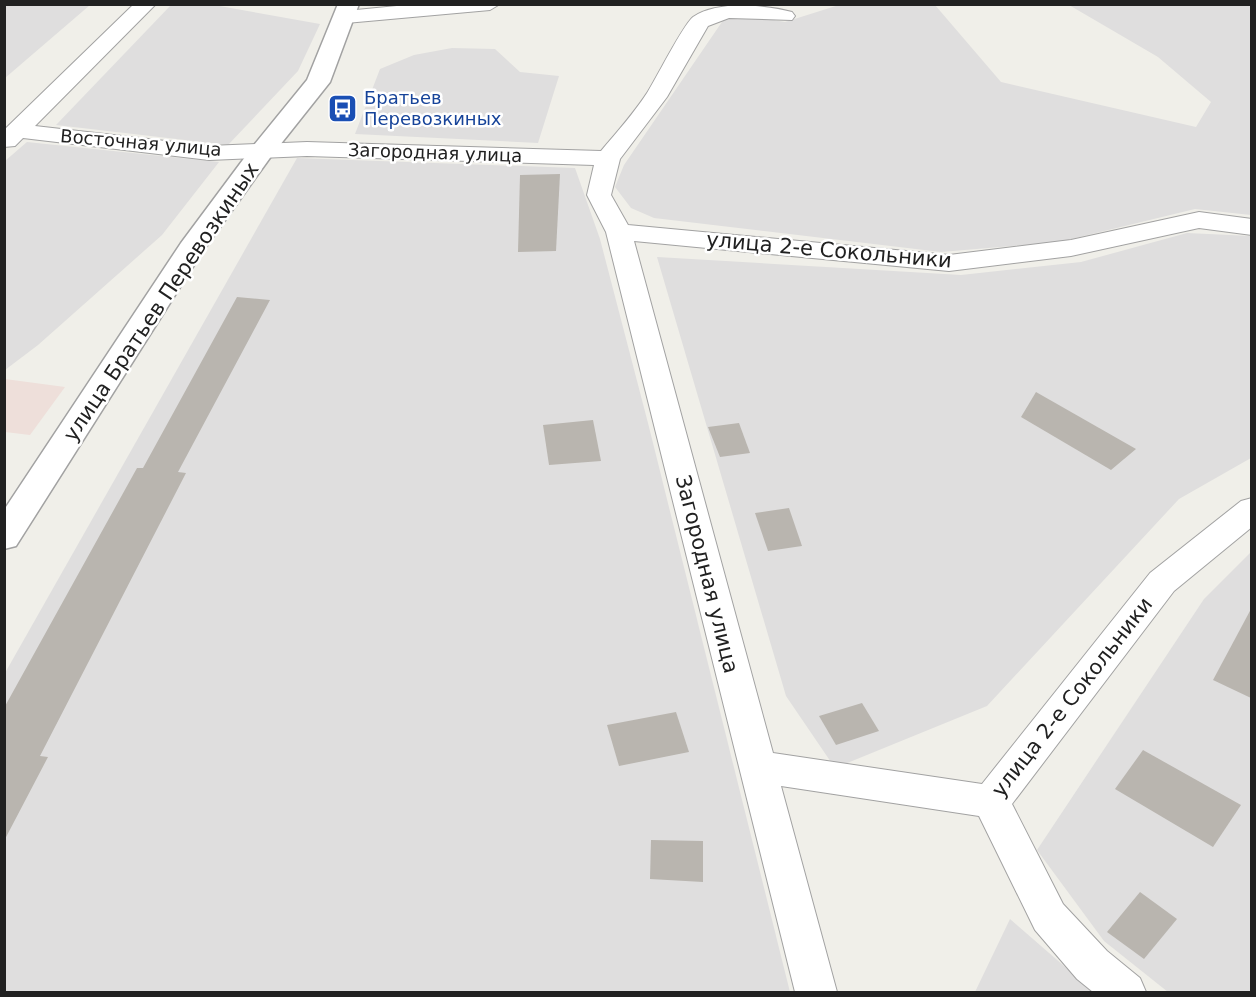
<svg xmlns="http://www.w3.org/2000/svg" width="1256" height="997" font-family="'DejaVu Sans',sans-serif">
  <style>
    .residential { fill: #dfdede }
    .commercial { fill: #eedfda }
    .building { fill: #b9b5af }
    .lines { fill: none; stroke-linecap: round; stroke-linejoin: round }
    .minor-casing { stroke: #a2a2a2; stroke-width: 2 }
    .tertiary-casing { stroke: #a2a2a2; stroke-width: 3 }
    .minor { fill: #fff; fill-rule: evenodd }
    .tertiary { fill: #fff; fill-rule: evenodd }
    .labels { text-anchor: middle; stroke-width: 5; stroke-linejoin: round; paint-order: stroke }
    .far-transit-label { font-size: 18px; fill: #164399; stroke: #fff; text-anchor: start }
    .far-street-label { font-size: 18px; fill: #212121; stroke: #fff }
    .street-label { font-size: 21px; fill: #212121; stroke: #fff }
  </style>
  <rect width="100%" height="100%" fill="#f0efe9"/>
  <g class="residential">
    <polygon points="5,4 90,4 90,5 5,78"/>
    <polygon points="171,5 214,5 320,24 298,71 228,145 56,125"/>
    <polygon points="839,5 935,5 1001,82 1196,127 1211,102 1158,57 1069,5 1251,5 1251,215 1195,209 1059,242 941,252 654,218 631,208 615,187 624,165 724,19 739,14 785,22"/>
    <polygon points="452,48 495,49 520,72 559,76 538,143 355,134 380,69 414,55"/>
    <polygon points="27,142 219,162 162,235 38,345 5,370 5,161"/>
    <polygon points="297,158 575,168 600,239 648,423 790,992 5,992 5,673"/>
    <polygon points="1187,233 1251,236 1251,458 1179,499 987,706 835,768 786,696 657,257 961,275 1081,262"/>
    <polygon points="1251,552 1251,992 1168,992 1104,941 1037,850 1204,599"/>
    <polygon points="1010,919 1094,992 975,992"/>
  </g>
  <polygon class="commercial" points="5,379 65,387 30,435 5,432"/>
  <g class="building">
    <polygon points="560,174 556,251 518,252 520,175"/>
    <polygon points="237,297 270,300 178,472 186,473 40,756 48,757 4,841 4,708 137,468 143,468"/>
    <polygon points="1036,392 1136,449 1111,470 1021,417"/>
    <polygon points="593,420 601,461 549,465 543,425"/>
    <polygon points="739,423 750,453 720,457 708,427"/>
    <polygon points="789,508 802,546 768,551 755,513"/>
    <polygon points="1251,609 1251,698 1213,680"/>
    <polygon points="862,703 879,731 836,745 819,716"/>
    <polygon points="676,712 689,752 619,766 607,725"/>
    <polygon points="1143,750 1241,805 1213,847 1115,789"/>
    <polygon points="651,840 703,841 703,882 650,879"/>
    <polygon points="1140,892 1177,919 1144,959 1107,932"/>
  </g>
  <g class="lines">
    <defs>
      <g id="minor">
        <path d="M134 4H156L35 126 209 146 307 142 601 151C617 132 634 113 647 93 656 79 683 25 693 17 718 0 764 5 792 12L795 16 792 20 729 18 708 26 667 97 620 159 611 195 628 225 949 255 1071 240 1199 212 1252 219V235L1199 228 1071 256 949 271 634 241 773 753 982 784 1150 573 1241 501 1252 498V527L1174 591 1012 804 1063 904 1107 951 1140 978 1146 992H1093L1077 979 1035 930 979 816 781 786 837 992H795L606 232 587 195 594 165 307 156 209 160 23 138 15 146 4 147V130Z"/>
        <polygon points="417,4 500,4 490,10 346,23 339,21 336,17 339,13 346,11"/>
      </g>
      <polygon id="tertiary" points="338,4 359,4 330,82 272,155 203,251 16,546 4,549 4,510 181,243 254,145 307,80"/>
    </defs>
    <use href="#minor" class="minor-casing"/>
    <use href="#tertiary" class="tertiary-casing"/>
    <use href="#minor" class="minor"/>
    <use href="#tertiary" class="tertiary"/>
  </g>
  <defs>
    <symbol id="bus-square" viewBox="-11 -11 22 22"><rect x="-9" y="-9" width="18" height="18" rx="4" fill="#1a4fb4" stroke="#fff"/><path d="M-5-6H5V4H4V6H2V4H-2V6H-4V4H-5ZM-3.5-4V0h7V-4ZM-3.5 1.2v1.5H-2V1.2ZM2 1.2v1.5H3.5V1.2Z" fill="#fff"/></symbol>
  </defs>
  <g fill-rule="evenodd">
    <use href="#bus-square" x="326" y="92" width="33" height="33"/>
  </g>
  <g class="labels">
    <g class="far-transit-label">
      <text x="364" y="104">Братьев<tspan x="364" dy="21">Перевозкиных</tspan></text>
    </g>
    <g class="far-street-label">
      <text transform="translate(141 143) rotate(5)" y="6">Восточная улица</text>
      <text transform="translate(435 153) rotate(2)" y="6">Загородная улица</text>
    </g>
    <g class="street-label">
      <text transform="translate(829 250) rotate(5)" y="7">улица 2-е Сокольники</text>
      <text transform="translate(161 302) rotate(-56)" y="7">улица Братьев Перевозкиных</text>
      <text transform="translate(707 574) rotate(76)" y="7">Загородная улица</text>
      <text transform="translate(1072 697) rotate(-52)" y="7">улица 2-е Сокольники</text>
    </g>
  </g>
  <rect width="1256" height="997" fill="none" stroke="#212121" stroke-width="12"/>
</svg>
